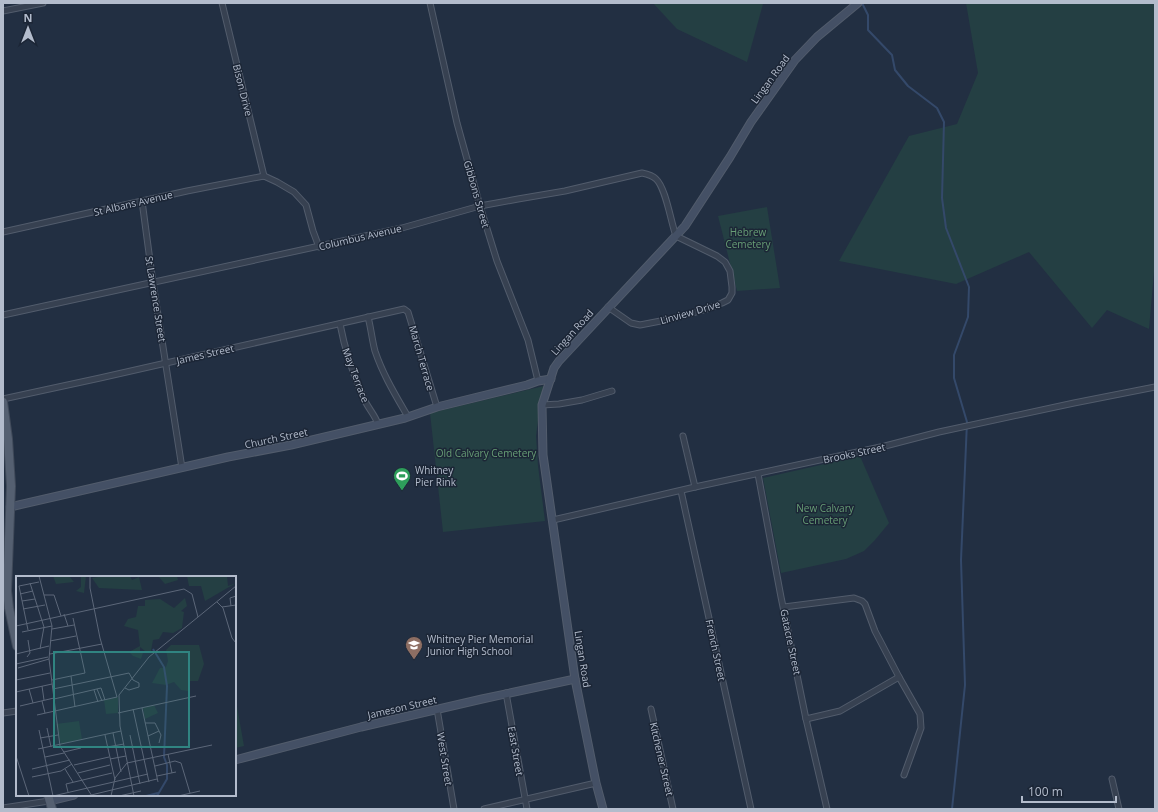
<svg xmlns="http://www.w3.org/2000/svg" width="1158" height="812" font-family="'Open Sans',sans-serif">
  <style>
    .green { fill: #243f43 }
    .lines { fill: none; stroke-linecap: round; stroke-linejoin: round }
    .stream { stroke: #34496a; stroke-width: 2 }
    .street-casing { stroke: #525c6c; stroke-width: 7 }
    .secondary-casing { stroke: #525c6c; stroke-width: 9 }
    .primary-casing { stroke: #404a5a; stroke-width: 10 }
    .street { stroke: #374151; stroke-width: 5 }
    .secondary { stroke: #445065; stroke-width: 7 }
    .primary { stroke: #556071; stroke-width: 8 }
    .labels { text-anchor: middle; stroke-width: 3; stroke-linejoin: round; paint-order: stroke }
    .street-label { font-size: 10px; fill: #b3bccc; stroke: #1c2636 }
    .park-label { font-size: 10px; fill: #689f76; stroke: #1c2636 }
    .poi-label { font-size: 10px; fill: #b3bccc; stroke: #1c2636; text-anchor: start }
    .inset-river { fill: none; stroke: #34496a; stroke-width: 2 }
    .inset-road { fill: none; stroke: #5c6779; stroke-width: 1 }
    .view { fill: #308481; fill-opacity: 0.15; stroke: #308481; stroke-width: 2 }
    .inset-edge { fill: none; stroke: #b3bccc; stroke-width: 2 }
  </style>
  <rect width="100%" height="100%" fill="#222f42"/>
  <g class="green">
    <polygon points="653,3 760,3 763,4 747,62 677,29"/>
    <polygon points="966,3 1155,3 1155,261 1149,329 1107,310 1092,328 1029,252 956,284 839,261 909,136 957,124 978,73"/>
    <polygon points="767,207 780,288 737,291 718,216"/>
    <polygon points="548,385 540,406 536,436 538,466 545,521 443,532 430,413"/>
    <polygon points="860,456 889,523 875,540 864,551 846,559 781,573 763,478"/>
    <polygon points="235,695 244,746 235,748"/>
  </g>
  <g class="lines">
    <polyline class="stream" points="862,3 868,15 868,30 892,55 895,70 908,86 937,108 944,122 942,198 946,228 969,287 968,317 954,355 954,378 967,422 961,560 965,685 952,809"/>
    <defs>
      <g id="street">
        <polyline points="222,3 264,176"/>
        <polyline points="430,3 457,123 480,206 497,261 528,340 538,381"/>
        <polyline points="3,11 43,3"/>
        <polyline points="264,176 277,182 294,192 306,205 313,231 319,247"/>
        <polyline points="142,201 153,283 182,468"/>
        <polyline points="3,232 187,191 264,176"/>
        <path d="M3 315 402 228 480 206 518 199 565 191 642 173C647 174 652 175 656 179 666 188 671 223 676 236L717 256 725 262 730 271 732 287V293L728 300 722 303 707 309 671 319 640 325 631 323 608 307"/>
        <path d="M368 317C371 328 372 340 375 351 383 375 396 396 408 417"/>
        <path d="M340 324C345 351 353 374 364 399 368 408 375 415 378 424"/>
        <polyline points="3,399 100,378 404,309 408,312 437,407"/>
        <polyline points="542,405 559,404 582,400 612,391"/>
        <polyline points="683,436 695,487"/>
        <polyline points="758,474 781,597 806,719 827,809"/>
        <polyline points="681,491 751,809"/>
        <polyline points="553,520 695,487 885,446 939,432 1074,403 1155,387"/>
        <polyline points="784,607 854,598 862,601 865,604 875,631 899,677 920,714 921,728 904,775"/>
        <polyline points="506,693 527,809"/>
        <polyline points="437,709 454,809"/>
        <polyline points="651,709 673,809"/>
        <polyline points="3,713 17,711"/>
        <polyline points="806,719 840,711 899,677"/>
        <polyline points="1112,779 1119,809"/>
        <polyline points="3,808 49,801"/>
        <polyline points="484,809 596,783"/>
      </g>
      <g id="secondary">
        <polyline points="10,507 228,457 291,445 405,418 437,407 527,385 538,381 551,379"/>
        <polyline points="235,760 361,727 482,699 575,679"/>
        <polyline points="49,801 74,795"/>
        <polyline points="603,809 596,783 575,679 543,455 542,405 554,368 559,361 685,226 730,157 751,122 795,60 817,37 858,3"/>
      </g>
      <g id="primary">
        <polyline points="3,402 8,439 11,486 7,591 9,608 17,646"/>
        <polyline points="48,795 52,809"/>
      </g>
    </defs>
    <use href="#street" class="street-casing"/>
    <use href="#secondary" class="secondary-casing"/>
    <use href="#primary" class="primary-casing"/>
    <use href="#street" class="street"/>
    <use href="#secondary" class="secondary"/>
    <use href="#primary" class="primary"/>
  </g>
  <defs>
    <symbol id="stadium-pin" viewBox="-11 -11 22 30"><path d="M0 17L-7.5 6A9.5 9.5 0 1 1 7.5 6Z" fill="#2e9e5b" stroke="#1c2636"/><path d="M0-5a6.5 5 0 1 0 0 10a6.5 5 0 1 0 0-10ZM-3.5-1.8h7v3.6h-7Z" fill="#fff"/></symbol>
    <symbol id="school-pin" viewBox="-11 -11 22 30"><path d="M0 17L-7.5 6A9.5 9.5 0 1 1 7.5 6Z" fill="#8d6e63" stroke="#1c2636"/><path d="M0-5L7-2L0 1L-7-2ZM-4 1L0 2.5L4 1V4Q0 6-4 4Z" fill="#fff"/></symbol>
  </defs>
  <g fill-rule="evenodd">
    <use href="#stadium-pin" x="392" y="466" width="20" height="27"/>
    <use href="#school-pin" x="404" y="635" width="20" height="27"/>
  </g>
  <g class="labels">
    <g class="street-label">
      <text transform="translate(770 79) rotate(-54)" y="4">Lingan Road</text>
      <text transform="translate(243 90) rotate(76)" y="4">Bison Drive</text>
      <text transform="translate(477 194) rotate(74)" y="4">Gibbons Street</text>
      <text transform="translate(133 203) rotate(-13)" y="4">St Albans Avenue</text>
      <text transform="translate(360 237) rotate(-13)" y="4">Columbus Avenue</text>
      <text transform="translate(156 299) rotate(81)" y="4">St Lawrence Street</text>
      <text transform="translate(690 312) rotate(-16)" y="4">Linview Drive</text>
      <text transform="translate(572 332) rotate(-48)" y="4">Lingan Road</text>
      <text transform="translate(205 354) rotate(-13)" y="4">James Street</text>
      <text transform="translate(422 358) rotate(74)" y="4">March Terrace</text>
      <text transform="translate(356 375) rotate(69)" y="4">May Terrace</text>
      <text transform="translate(276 438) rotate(-12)" y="4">Church Street</text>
      <text transform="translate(854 453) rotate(-12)" y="4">Brooks Street</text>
      <text transform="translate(791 642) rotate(78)" y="4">Gatacre Street</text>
      <text transform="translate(716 650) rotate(78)" y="4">French Street</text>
      <text transform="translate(583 659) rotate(81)" y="4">Lingan Road</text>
      <text transform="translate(402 707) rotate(-13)" y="4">Jameson Street</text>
      <text transform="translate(516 751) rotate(80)" y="4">East Street</text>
      <text transform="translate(445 759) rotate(81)" y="4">West Street</text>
      <text transform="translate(662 759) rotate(77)" y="4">Kitchener Street</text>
    </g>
    <g class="park-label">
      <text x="748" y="236">Hebrew<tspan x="748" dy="12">Cemetery</tspan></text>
      <text x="486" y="457">Old Calvary Cemetery</text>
      <text x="825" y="512">New Calvary<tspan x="825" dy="12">Cemetery</tspan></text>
    </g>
    <g class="poi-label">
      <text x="415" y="474">Whitney<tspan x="415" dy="12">Pier Rink</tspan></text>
      <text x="427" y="643">Whitney Pier Memorial<tspan x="427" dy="12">Junior High School</tspan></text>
    </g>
  </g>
  <g transform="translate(16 576)">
    <rect width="220" height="220" fill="#222f42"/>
    <path d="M37 0H53L58 6 40 8ZM65 0H70L68 17 60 15 65 11ZM88 0H114L116 4 123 1 126 14 83 12 76 2ZM142 0H161L162 4 149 8ZM171 0H211L212 10 220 7 189 25 185 10H173ZM169 22 171 30 165 35 168 36 166 52 157 57 147 56 143 63 137 64 135 75H129L124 71V76L127 77 125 83 117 80 113 76 124 70 122 54 108 50 112 43 120 41 122 30H129V24L144 23 158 32ZM155 69H183L188 88 182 105H173L172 115 165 114 158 106 150 109 136 107 144 92 150 91 152 85 150 74ZM102 121V137L90 138 88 124ZM138 129 142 137 129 143 127 132ZM63 145 66 163 45 168 40 148Z" fill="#243f43"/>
    <path class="inset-river" d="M137 73 148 91 151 110 148 181 151 189V203L141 220M130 220 142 217"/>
    <path class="inset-road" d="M23 0 36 50 33 83 44 170 76 220M74 0V12L84 62 101 121M14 7 28 51 24 73M4 18 17 15M28 19H38L45 40M6 25 19 23M201 26 207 32 216 62 220 67M215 30 214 22 220 20M206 31 220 29M7 33 29 29M48 38 52 50M57 42 69 97M0 50 168 13 176 18 182 41M36 53 58 49M12 54 3 10 23 6M6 56 36 50M34 65 60 60M0 78 33 70M34 78 86 68M11 81 14 77 12 64M0 88 32 81M2 92 33 83M55 100 59 131M0 104 34 97M36 104 69 97M26 110 28 124M109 112 113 114 123 111V107L117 104M13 113 17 127M37 113 113 97 117 104M81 113 86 125M78 114 82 126M0 116 36 108M38 123 85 112 89 124M26 125 29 137M4 130 38 122M126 132 142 206M117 133 133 206M102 137 180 120M21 139 101 121M129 147H139L145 159 143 167M31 152 35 171M23 154 37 220M97 157 105 196M89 159 99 204M114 159 124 208M132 160 143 155M24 162 42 159M91 171 108 168M22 173 105 155M48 176 65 172M152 178 156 197M0 180 13 220M29 181 48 177M94 183 110 180M111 187 196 169M58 189 93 181M139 190 159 185 165 187 174 217M16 193 54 184M49 193 57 206M62 197 94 189M141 200 160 196M16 201 45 195 56 188M52 216 50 208 96 197M37 220 132 198M71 220 141 203M95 220 99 202 111 187M103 220 125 215M118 220 104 150 103 119 133 81 220 10M162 220 184 215"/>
    <path class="view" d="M38 76H173V171H38Z"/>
    <rect width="220" height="220" class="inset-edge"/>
  </g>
  <rect width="1158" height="812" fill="none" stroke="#b3bccc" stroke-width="8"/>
  <g transform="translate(28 28)" stroke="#1c2636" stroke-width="3" paint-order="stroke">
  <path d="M0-3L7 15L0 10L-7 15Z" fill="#b3bccc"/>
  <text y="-6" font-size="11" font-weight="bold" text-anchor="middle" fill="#b3bccc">N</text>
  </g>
  <path d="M1022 796v6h94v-6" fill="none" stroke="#b3bccc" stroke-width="2"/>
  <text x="1028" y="796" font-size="12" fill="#b3bccc" stroke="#1c2636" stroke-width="3" paint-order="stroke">100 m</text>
</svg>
